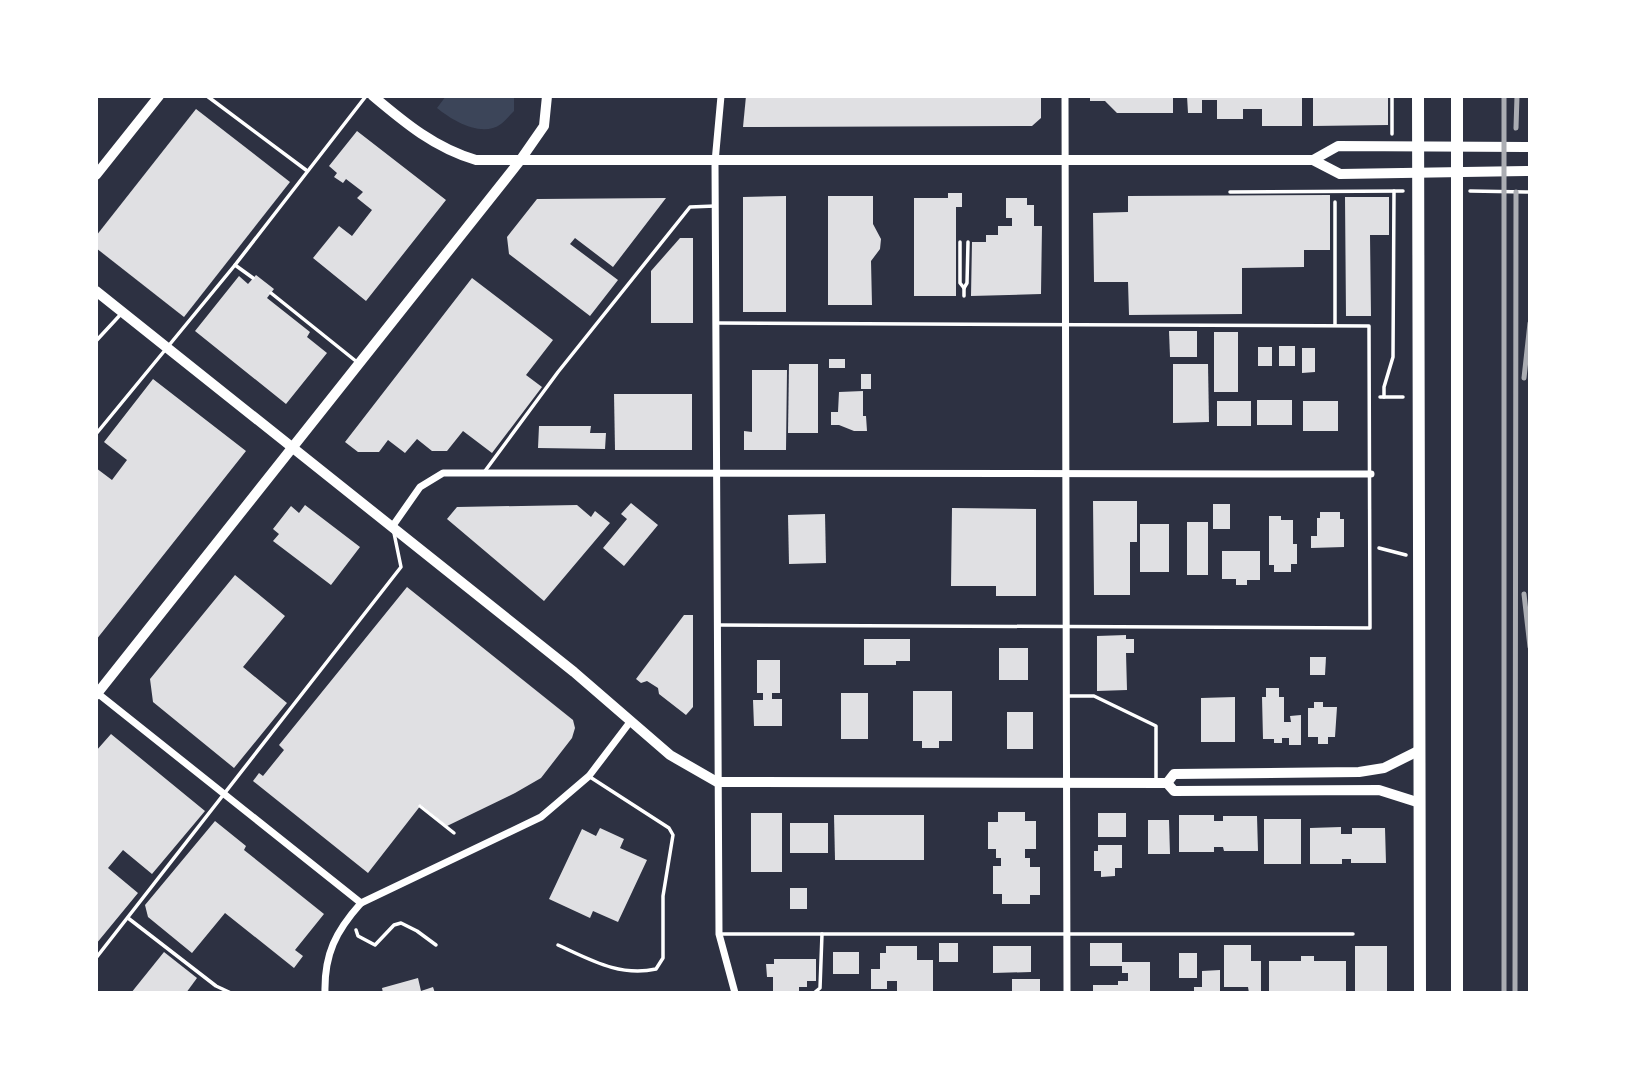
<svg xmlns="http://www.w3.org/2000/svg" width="1626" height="1089" font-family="'DejaVu Sans',sans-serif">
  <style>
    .green { fill: #3c4559 }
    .building { fill: #e0e0e3 }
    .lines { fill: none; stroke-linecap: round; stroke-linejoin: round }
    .path { stroke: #fff; stroke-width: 3.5 }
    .service { stroke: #fff; stroke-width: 3.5 }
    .minor { stroke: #fff; stroke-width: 7 }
    .tertiary { stroke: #fff; stroke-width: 10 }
    .secondary { stroke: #fff; stroke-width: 10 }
    .trunk { stroke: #fff; stroke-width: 12 }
    .rail { stroke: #abadb3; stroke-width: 5 }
  </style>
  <rect width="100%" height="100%" fill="#2d3142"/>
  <path class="green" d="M446 96H514V111C510 115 506 120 501 124 482 138 453 121 437 108Z"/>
  <g class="building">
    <polygon points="746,96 1041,96 1041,118 1032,126 743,127"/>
    <polygon points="1090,96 1173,96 1173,113 1117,113 1105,101 1090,101"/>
    <polygon points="1187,96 1302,96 1302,126 1262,126 1262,109 1243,109 1243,119 1217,119 1217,100 1202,100 1202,113 1188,113"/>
    <polygon points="1313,96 1388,96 1388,125 1313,126"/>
    <polygon points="196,109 290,182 184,317 96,248 96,236"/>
    <polygon points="357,131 446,200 366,301 313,258 339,226 352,236 372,210 357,198 363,192 346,179 343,183 334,177 337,173 329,166"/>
    <polygon points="948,193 962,193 962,207 956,207 956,296 914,296 914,198 948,198"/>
    <polygon points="1330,195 1330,250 1304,250 1304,267 1242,268 1242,314 1129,315 1128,282 1094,282 1093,213 1128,212 1128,196"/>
    <polygon points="786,196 786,312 743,312 743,197"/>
    <polygon points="828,196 873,196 873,224 881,239 880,249 871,261 872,305 828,305"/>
    <polygon points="1345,197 1389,197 1389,235 1370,235 1371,316 1346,316"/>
    <polygon points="666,198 613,267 575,238 570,244 618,280 590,316 509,254 507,237 537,199"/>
    <polygon points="1006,198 1027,198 1027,205 1034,205 1034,226 1042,226 1041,294 971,296 972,242 986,242 986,235 998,235 998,226 1012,226 1012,218 1006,218"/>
    <polygon points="680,238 693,238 693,323 651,323 651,271"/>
    <polygon points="256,275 274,289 267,298 310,332 307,337 327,353 286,404 195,331 239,276 248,284"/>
    <polygon points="472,278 553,340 526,375 542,387 492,453 463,431 447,451 432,451 417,439 405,453 388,440 379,452 358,452 345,442"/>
    <polygon points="1169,331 1197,331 1197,357 1170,357"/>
    <rect x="1214" y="332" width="24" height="60"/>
    <rect x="1279" y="346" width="16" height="20"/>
    <rect x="1258" y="347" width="14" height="19"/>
    <polygon points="1302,348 1315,348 1315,372 1302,373"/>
    <rect x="829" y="359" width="16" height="9"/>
    <polygon points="789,364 818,364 818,433 788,433"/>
    <polygon points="1173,364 1208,364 1209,422 1173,423"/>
    <polygon points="752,370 787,370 786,450 744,450 744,431 752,432"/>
    <rect x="861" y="374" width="10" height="15"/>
    <polygon points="153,379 246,451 96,640 96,468 112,480 127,460 104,442"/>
    <polygon points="863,391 863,416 866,416 867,431 854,431 839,425 831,425 831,412 838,412 839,392"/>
    <polygon points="614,394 692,394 692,450 615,450"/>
    <rect x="1257" y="400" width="35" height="25"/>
    <rect x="1217" y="401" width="34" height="25"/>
    <rect x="1303" y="401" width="35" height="30"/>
    <polygon points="539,426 591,426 590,433 606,433 605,449 538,448"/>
    <polygon points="1093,501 1137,501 1137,542 1130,542 1130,595 1094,595"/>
    <polygon points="631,503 658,525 624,566 603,548 627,519 621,514"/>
    <rect x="1213" y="504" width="17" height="25"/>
    <polygon points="305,505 360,547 331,585 273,541 279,534 273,529 291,506 299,513"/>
    <polygon points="577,505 591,517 595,511 610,523 544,601 447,519 457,507"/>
    <polygon points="952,508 1036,509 1036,596 996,596 996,586 951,586"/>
    <polygon points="1320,512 1340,512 1340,519 1344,519 1344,547 1311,548 1311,536 1317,536 1317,518 1320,518"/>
    <polygon points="825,514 826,563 789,564 788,515"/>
    <polygon points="1269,516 1281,516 1281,520 1293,520 1293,544 1297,544 1297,564 1291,564 1291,572 1274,572 1274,565 1269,565"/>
    <rect x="1187" y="522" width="21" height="53"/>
    <rect x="1140" y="524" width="29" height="48"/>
    <polygon points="1222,551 1260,551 1260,580 1247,580 1247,585 1236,585 1236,579 1222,579"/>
    <polygon points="235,575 285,616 243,667 287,703 234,768 153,702 150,679"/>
    <polygon points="407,587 573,720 575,728 572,738 541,778 515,793 447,826 421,805 368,873 253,781 259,773 263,776 284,750 279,745"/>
    <polygon points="684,615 693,615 693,707 686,715 659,694 658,688 647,681 641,683 636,679"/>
    <polygon points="1126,635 1126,639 1134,639 1134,653 1126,653 1127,690 1097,691 1097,636"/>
    <polygon points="864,639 910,639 910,661 896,661 896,665 864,665"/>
    <rect x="999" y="648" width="29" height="32"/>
    <polygon points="1310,657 1326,657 1325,675 1310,675"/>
    <polygon points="757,660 780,660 780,693 772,693 772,699 782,699 782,726 754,726 753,700 763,700 763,693 757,693"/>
    <polygon points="1266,688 1279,688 1279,697 1284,697 1284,722 1291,722 1290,716 1301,715 1301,745 1289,745 1289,738 1282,738 1282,743 1274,743 1274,739 1263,739 1262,697 1266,697"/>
    <polygon points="913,691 952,691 952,741 939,741 939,748 922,748 922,741 913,741"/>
    <rect x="841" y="693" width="27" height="46"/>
    <polygon points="1235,697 1235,742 1201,742 1201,698"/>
    <polygon points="1314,702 1323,702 1323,707 1337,707 1335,737 1328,737 1328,744 1318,744 1318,737 1308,737 1308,708 1314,708"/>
    <rect x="1007" y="712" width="26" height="37"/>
    <polygon points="111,734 205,811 152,874 123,850 108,868 138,893 96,944 96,751"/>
    <polygon points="998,812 1025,812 1025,821 1036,821 1036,849 1025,849 1025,858 1030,858 1030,867 1040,867 1040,895 1030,895 1030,904 1002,904 1002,894 993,894 993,866 1001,866 1001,858 996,858 996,849 988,849 988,822 998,822"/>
    <rect x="751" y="813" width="31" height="59"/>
    <rect x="1098" y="813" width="28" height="24"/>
    <polygon points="834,815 924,815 924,860 835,860"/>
    <polygon points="1179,815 1214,815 1214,821 1223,821 1223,816 1257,816 1258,851 1224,851 1223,847 1214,847 1214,852 1179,852"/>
    <rect x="1264" y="819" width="37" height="45"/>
    <polygon points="1148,820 1169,820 1170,854 1148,854"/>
    <polygon points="215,821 246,846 244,850 324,914 295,950 303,956 294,968 225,913 192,953 148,917 145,905"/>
    <rect x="790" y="823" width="38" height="30"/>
    <polygon points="1341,827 1341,834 1352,834 1352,828 1385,828 1386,863 1351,863 1351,859 1342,859 1342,864 1310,864 1310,828"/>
    <polygon points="600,828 624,839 620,848 647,860 618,922 593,911 590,918 549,899 582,829 596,836"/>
    <polygon points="1098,845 1122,845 1122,868 1115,868 1115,876 1101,877 1101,871 1094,871 1094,851 1098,851"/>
    <rect x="790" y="888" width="17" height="21"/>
    <rect x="939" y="943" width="19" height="19"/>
    <polygon points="1090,943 1122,943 1122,962 1150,962 1150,993 1093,993 1093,985 1118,985 1118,981 1128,981 1128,973 1122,973 1122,966 1090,966"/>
    <polygon points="1224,945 1251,945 1251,961 1261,961 1261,993 1249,993 1248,987 1224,987"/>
    <polygon points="886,946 917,946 917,960 933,960 933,993 897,993 897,981 887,981 887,989 871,989 871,969 880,969 880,953 886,953"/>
    <polygon points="993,946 1031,946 1031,972 993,973"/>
    <rect x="1355" y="946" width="32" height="47"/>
    <polygon points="164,952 197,978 186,993 131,993"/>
    <rect x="833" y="952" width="26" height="22"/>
    <rect x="1179" y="953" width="18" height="25"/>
    <polygon points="1301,956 1314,956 1314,961 1346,961 1346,993 1269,993 1269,961 1301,961"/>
    <polygon points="774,959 816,959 816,981 807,981 807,987 799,987 799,993 773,993 773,977 767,977 766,964 774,964"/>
    <polygon points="1220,970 1220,993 1194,993 1194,987 1202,987 1202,971"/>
    <polygon points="418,978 421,991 433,987 435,993 383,993 382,988"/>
    <rect x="1012" y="979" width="28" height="14"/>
  </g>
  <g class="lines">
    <g class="path">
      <polyline points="1392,96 1392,134"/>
      <polyline points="1470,191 1530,192"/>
      <polyline points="1230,192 1403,191"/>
      <polyline points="960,242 960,283 964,288 964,296"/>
      <polyline points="964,288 967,283 968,242"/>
      <polyline points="1380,397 1384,397 1384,387 1393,357 1394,191"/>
      <polyline points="1384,397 1403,397"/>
      <polyline points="1379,548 1406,555"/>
      <polyline points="420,806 454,833"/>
      <polyline points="356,930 358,936 375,945 394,925 401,923 417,931 436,945"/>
    </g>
    <g class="service">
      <polyline points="207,96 306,170"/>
      <polyline points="235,265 253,278"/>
      <polyline points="271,293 357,362"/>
      <polyline points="717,323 1369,326 1370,628 719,625"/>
      <polyline points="1335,325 1335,202"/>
      <polyline points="96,341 121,314"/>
      <polyline points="96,434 235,265 366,96"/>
      <polyline points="485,471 558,372 690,207 715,206"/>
      <polyline points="1067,696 1094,696 1156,726 1156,782"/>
      <polyline points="128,918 216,986 231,993"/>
      <polyline points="719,934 1353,934"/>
      <path d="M558 945C591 960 620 977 656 969L663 958V896L673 835 669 828 590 777"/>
      <polyline points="96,958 401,567 394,533"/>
      <polyline points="814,993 820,988 822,934"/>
    </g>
    <g class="minor">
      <polyline points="721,96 715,162 719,934 735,993"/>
      <polyline points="1065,96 1067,993"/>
      <polyline points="392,527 420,487 443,473 1371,474"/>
      <polyline points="96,692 361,903"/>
      <path d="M325 993C324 954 336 931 361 903L541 817 589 776 630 722"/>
    </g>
    <g class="tertiary">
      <polyline points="96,291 574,672 670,755 717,782 1167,783 1174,774 1359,772 1384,768 1420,750"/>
      <polyline points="1167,783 1174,791 1379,790 1420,803"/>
    </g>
    <g class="secondary">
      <path d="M373 96C405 123 435 148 476 160H1313L1340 174 1530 171"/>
      <polyline points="1313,160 1338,146 1530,147"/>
      <polyline points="96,175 159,96"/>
      <polyline points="96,695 519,162 544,126 547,96"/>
    </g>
    <g class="trunk">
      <polyline points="1418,96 1420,993"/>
      <polyline points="1457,96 1457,993"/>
    </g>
    <g class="rail">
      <polyline points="1504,96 1504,993"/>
      <polyline points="1516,128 1517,96"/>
      <polyline points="1524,378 1530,323"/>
      <polyline points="1524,594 1530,647"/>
      <polyline points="1515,993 1516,192"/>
    </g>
  </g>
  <rect width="1626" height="1089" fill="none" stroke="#ffffff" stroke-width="196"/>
</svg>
